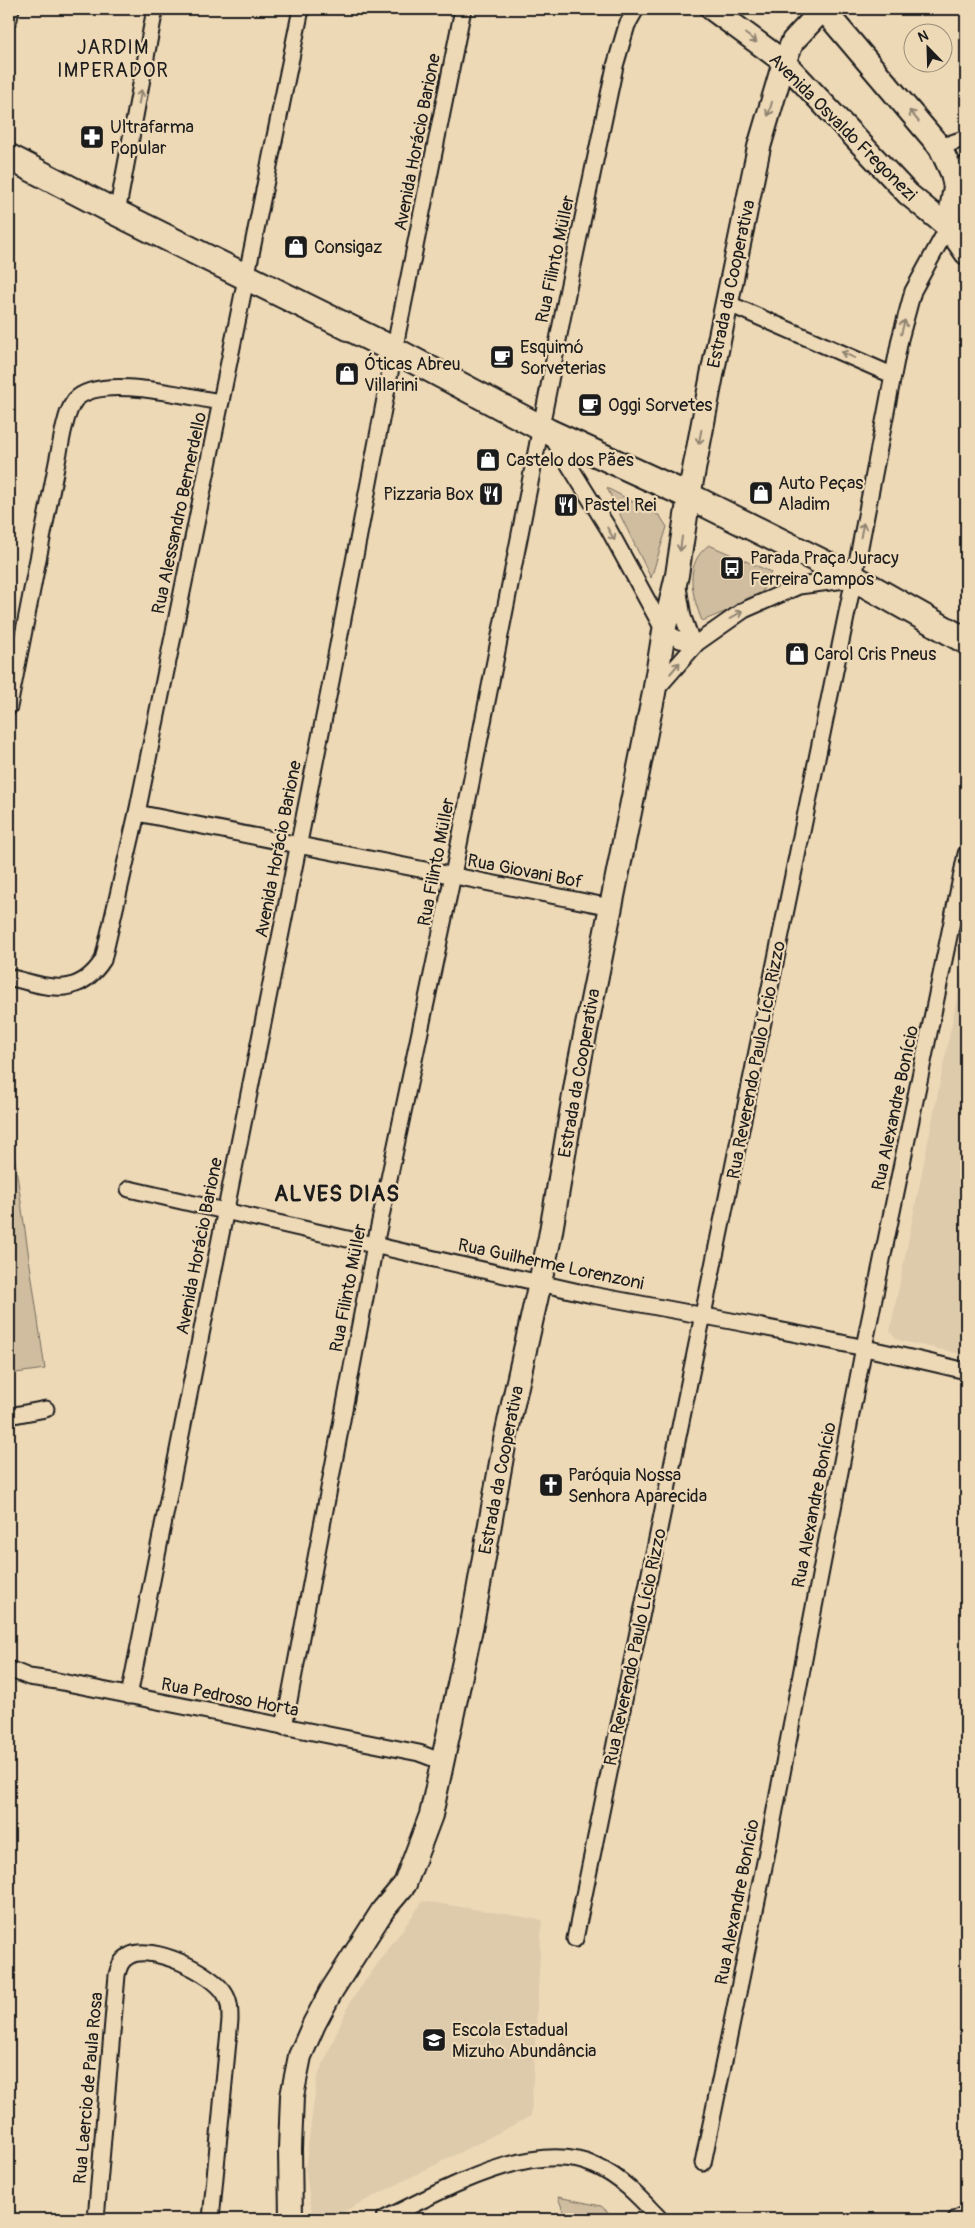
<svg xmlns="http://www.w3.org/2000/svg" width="975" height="2228" font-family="Pangolin,sans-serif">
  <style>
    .built { fill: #decbac }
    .green { fill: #d0bda0; stroke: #766c5e }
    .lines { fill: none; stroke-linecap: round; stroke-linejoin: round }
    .street-casing { stroke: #1c1c1c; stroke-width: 19 }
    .secondary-casing { stroke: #1c1c1c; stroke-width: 26 }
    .primary-casing { stroke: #1c1c1c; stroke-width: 29 }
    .street { stroke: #eed9b7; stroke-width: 15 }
    .secondary { stroke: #eed9b7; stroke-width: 22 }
    .primary { stroke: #eed9b7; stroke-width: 25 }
    .oneway { stroke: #908471 }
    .labels { text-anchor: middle; stroke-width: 4.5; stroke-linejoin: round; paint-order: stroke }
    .poi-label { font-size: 18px; fill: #1c1c1c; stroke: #eed9b7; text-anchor: start }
    .street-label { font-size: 18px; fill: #1c1c1c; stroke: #eed9b7 }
    .quarter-label { font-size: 20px; letter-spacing: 1px; fill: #1c1c1c; stroke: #eed9b7 }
    .district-label { font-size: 22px; font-weight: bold; letter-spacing: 1px; fill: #1c1c1c; stroke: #eed9b7 }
  </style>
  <rect width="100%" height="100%" fill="#eed9b7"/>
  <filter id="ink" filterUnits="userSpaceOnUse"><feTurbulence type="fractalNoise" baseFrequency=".02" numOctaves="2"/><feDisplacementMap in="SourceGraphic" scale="10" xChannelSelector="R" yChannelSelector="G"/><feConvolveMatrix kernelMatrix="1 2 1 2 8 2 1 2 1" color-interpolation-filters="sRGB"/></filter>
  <g filter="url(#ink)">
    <g class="built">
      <polygon points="966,953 966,1355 897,1340 890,1331"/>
      <polygon points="423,1901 542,1920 531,2116 329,2219 313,2219 305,2168 317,2078 350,2002"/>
    </g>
    <g class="green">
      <polygon points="607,488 660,516 667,527 651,578"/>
      <path d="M709 545 771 572 759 598 702 621C692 595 683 564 709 545Z"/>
      <polygon points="9,1119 45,1369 9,1374"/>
      <polygon points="558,2197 601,2206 616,2219 566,2219"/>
    </g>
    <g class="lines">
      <defs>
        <g id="street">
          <polyline points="9,19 11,9"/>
          <polyline points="940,147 966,138"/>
          <polyline points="955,187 966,164"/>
          <polyline points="117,213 155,9"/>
          <polyline points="727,303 892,375"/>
          <polyline points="550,434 608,528 664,631 680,640 697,643"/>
          <polyline points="678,587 683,617 692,642"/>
          <polyline points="654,692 697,643 744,610 799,586 853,579"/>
          <path d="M9 707 63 432C66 421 68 409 75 400 99 373 188 397 221 402"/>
          <polyline points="137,813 611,907"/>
          <path d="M9 977C47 987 77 1000 103 960L137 813 301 9"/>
          <path d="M129 1189 592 1295C717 1318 842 1341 966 1371"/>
          <polyline points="9,1416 46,1409"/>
          <polyline points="9,1669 29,1677 57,1681 419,1753 443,1762"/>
          <polyline points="129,1696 329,692 398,331 463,9"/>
          <polyline points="284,1727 375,1245 453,875 568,289 615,66 627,25 636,9"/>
          <polyline points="575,1939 854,578 900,339 913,291 948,227"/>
          <polyline points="703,2163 765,1862 864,1347 966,854"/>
          <path d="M96 2219 117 1975C119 1967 121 1960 129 1956 151 1943 213 1973 225 1994 230 2002 230 2011 230 2020L211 2219"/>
          <path d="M384 2219C441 2192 533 2137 596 2166 621 2177 641 2199 660 2219"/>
          <polyline points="956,2219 966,2214"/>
        </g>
        <g id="secondary">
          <polyline points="712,9 784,62 908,194 948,227 966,253"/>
          <polyline points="823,9 940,147 952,173 955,187 948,227"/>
          <polyline points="291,2219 290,2149 292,2096 300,2056 314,2024 332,1990 383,1910 405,1884 431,1815 473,1619 505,1440 550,1237 580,1060 654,693 664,631 677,575 689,496 712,375 759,147 784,62 793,41 823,9"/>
        </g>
        <polyline id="primary" points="9,157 117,213 394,350 549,432 689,496 854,578 966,641"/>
      </defs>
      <use href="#street" class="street-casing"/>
      <use href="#secondary" class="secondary-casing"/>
      <use href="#primary" class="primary-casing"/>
      <use href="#street" class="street"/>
      <use href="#secondary" class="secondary"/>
      <use href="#primary" class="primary"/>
    </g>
    <defs><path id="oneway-shaft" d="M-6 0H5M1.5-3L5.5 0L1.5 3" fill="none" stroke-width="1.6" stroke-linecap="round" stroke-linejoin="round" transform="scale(1.25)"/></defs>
    <g class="oneway">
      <use href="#oneway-shaft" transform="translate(751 38) rotate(37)"/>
      <use href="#oneway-shaft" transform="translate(140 97) rotate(-79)"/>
      <use href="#oneway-shaft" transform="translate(770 109) rotate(106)"/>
      <use href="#oneway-shaft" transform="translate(914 116) rotate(-130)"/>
      <use href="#oneway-shaft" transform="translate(903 327) rotate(-75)"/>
      <use href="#oneway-shaft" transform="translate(848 355) rotate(-156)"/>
      <use href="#oneway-shaft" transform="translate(700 437) rotate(101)"/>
      <use href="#oneway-shaft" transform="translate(862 530) rotate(-79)"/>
      <use href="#oneway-shaft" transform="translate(611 534) rotate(60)"/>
      <use href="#oneway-shaft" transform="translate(681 544) rotate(98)"/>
      <use href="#oneway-shaft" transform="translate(736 615) rotate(-32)"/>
      <use href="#oneway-shaft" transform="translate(675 668) rotate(-50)"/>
    </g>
  </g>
  <defs>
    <symbol id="pharmacy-square" viewBox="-11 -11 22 22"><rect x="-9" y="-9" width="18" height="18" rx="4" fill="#1c1c1c" stroke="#eed9b7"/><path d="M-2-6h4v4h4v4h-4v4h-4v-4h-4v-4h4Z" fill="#fff"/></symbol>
    <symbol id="shop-square" viewBox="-11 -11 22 22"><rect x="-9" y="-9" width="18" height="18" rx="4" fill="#1c1c1c" stroke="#eed9b7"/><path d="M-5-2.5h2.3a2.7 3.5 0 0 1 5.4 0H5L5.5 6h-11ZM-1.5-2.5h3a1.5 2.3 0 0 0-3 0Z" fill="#fff"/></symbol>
    <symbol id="cafe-square" viewBox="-11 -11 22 22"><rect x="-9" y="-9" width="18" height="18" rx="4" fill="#1c1c1c" stroke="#eed9b7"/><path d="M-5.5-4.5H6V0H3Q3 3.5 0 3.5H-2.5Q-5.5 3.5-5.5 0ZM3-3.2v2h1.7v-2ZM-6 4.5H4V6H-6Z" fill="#fff"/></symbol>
    <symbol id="restaurant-square" viewBox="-11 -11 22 22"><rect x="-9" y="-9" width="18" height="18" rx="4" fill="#1c1c1c" stroke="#eed9b7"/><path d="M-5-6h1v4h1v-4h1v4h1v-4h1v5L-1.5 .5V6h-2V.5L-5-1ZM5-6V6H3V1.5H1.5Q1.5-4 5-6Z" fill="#fff"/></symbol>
    <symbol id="bus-square" viewBox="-11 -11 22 22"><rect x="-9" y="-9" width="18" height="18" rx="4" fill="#1c1c1c" stroke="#eed9b7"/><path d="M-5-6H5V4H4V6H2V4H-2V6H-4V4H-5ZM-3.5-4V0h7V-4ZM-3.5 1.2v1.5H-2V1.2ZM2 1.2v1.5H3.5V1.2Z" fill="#fff"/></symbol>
    <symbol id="church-square" viewBox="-11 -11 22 22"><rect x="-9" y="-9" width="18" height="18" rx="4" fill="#1c1c1c" stroke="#eed9b7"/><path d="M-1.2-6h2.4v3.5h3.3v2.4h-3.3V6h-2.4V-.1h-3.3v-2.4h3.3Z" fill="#fff"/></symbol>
    <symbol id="school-square" viewBox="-11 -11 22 22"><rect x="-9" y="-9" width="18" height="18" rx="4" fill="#1c1c1c" stroke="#eed9b7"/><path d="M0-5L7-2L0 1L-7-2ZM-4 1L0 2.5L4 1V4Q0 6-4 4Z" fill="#fff"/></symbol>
  </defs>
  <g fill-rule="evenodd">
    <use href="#pharmacy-square" x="78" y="123" width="28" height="28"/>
    <use href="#shop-square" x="282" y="233" width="28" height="28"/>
    <use href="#cafe-square" x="488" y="343" width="28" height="28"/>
    <use href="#shop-square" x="333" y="360" width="28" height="28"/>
    <use href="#cafe-square" x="576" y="391" width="28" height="28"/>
    <use href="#shop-square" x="474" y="446" width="28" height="28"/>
    <use href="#shop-square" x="747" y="479" width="28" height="28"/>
    <use href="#restaurant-square" x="477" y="480" width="28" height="28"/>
    <use href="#restaurant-square" x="552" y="491" width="28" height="28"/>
    <use href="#bus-square" x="718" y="554" width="28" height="28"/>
    <use href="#shop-square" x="783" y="640" width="28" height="28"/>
    <use href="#church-square" x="537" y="1471" width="28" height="28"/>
    <use href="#school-square" x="420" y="2026" width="28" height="28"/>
  </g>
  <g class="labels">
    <g class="poi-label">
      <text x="110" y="133">Ultrafarma<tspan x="110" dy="21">Popular</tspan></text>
      <text x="314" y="253">Consigaz</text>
      <text x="520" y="353">Esquimó<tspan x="520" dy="21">Sorveterias</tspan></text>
      <text x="364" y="370">Óticas Abreu<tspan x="364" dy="21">Villarini</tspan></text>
      <text x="608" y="411">Oggi Sorvetes</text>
      <text x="506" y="466">Castelo dos Pães</text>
      <text x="778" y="489">Auto Peças<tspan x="778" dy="21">Aladim</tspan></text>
      <text x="474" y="500" text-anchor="end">Pizzaria Box</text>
      <text x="584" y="511">Pastel Rei</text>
      <text x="750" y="564">Parada Praça Juracy<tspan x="750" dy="21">Ferreira Campos</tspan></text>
      <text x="814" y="660">Carol Cris Pneus</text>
      <text x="568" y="1481">Paróquia Nossa<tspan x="568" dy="21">Senhora Aparecida</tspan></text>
      <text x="452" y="2036">Escola Estadual<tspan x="452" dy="21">Mizuho Abundância</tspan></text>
    </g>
    <g class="street-label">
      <text transform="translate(843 127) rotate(45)" y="6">Avenida Osvaldo Fregonezi</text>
      <text transform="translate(417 142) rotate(-79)" y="6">Avenida Horácio Barione</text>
      <text transform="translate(555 259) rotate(-78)" y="6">Rua Filinto Müller</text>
      <text transform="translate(731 284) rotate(-78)" y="6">Estrada da Cooperativa</text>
      <text transform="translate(179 513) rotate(-78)" y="6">Rua Alessandro Bernerdello</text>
      <text transform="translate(278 849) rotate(-79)" y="6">Avenida Horácio Barione</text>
      <text transform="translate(436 862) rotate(-79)" y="6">Rua Filinto Müller</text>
      <text transform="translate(525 871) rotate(11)" y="6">Rua Giovani Bof</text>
      <text transform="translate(756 1060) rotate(-79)" y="6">Rua Reverendo Paulo Lício Rizzo</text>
      <text transform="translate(579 1073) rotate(-80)" y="6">Estrada da Cooperativa</text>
      <text transform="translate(895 1108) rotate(-78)" y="6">Rua Alexandre Bonício</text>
      <text transform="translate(199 1246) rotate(-79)" y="6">Avenida Horácio Barione</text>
      <text transform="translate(551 1264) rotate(12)" y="6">Rua Guilherme Lorenzoni</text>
      <text transform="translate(348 1288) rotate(-79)" y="6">Rua Filinto Müller</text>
      <text transform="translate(501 1470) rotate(-79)" y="6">Estrada da Cooperativa</text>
      <text transform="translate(814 1505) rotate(-79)" y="6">Rua Alexandre Bonício</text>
      <text transform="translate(635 1647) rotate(-78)" y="6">Rua Reverendo Paulo Lício Rizzo</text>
      <text transform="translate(230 1697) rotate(11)" y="6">Rua Pedroso Horta</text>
      <text transform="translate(737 1902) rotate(-79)" y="6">Rua Alexandre Bonício</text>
      <text transform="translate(88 2088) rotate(-85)" y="6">Rua Laercio de Paula Rosa</text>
    </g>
    <g class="quarter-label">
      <text x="113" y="54">JARDIM<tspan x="113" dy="23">IMPERADOR</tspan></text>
    </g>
    <g class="district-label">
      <text x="337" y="1201">ALVES DIAS</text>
    </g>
  </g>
  <rect width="975" height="2228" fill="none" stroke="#eed9b7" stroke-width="30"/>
  <rect x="15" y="15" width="945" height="2198" fill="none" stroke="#1c1c1c" stroke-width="2" filter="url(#ink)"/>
  <g transform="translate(928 48) rotate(337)"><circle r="24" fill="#eed9b7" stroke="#9a8d79"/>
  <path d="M0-4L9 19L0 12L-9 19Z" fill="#1c1c1c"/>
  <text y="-8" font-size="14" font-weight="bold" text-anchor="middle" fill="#1c1c1c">N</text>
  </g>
</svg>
